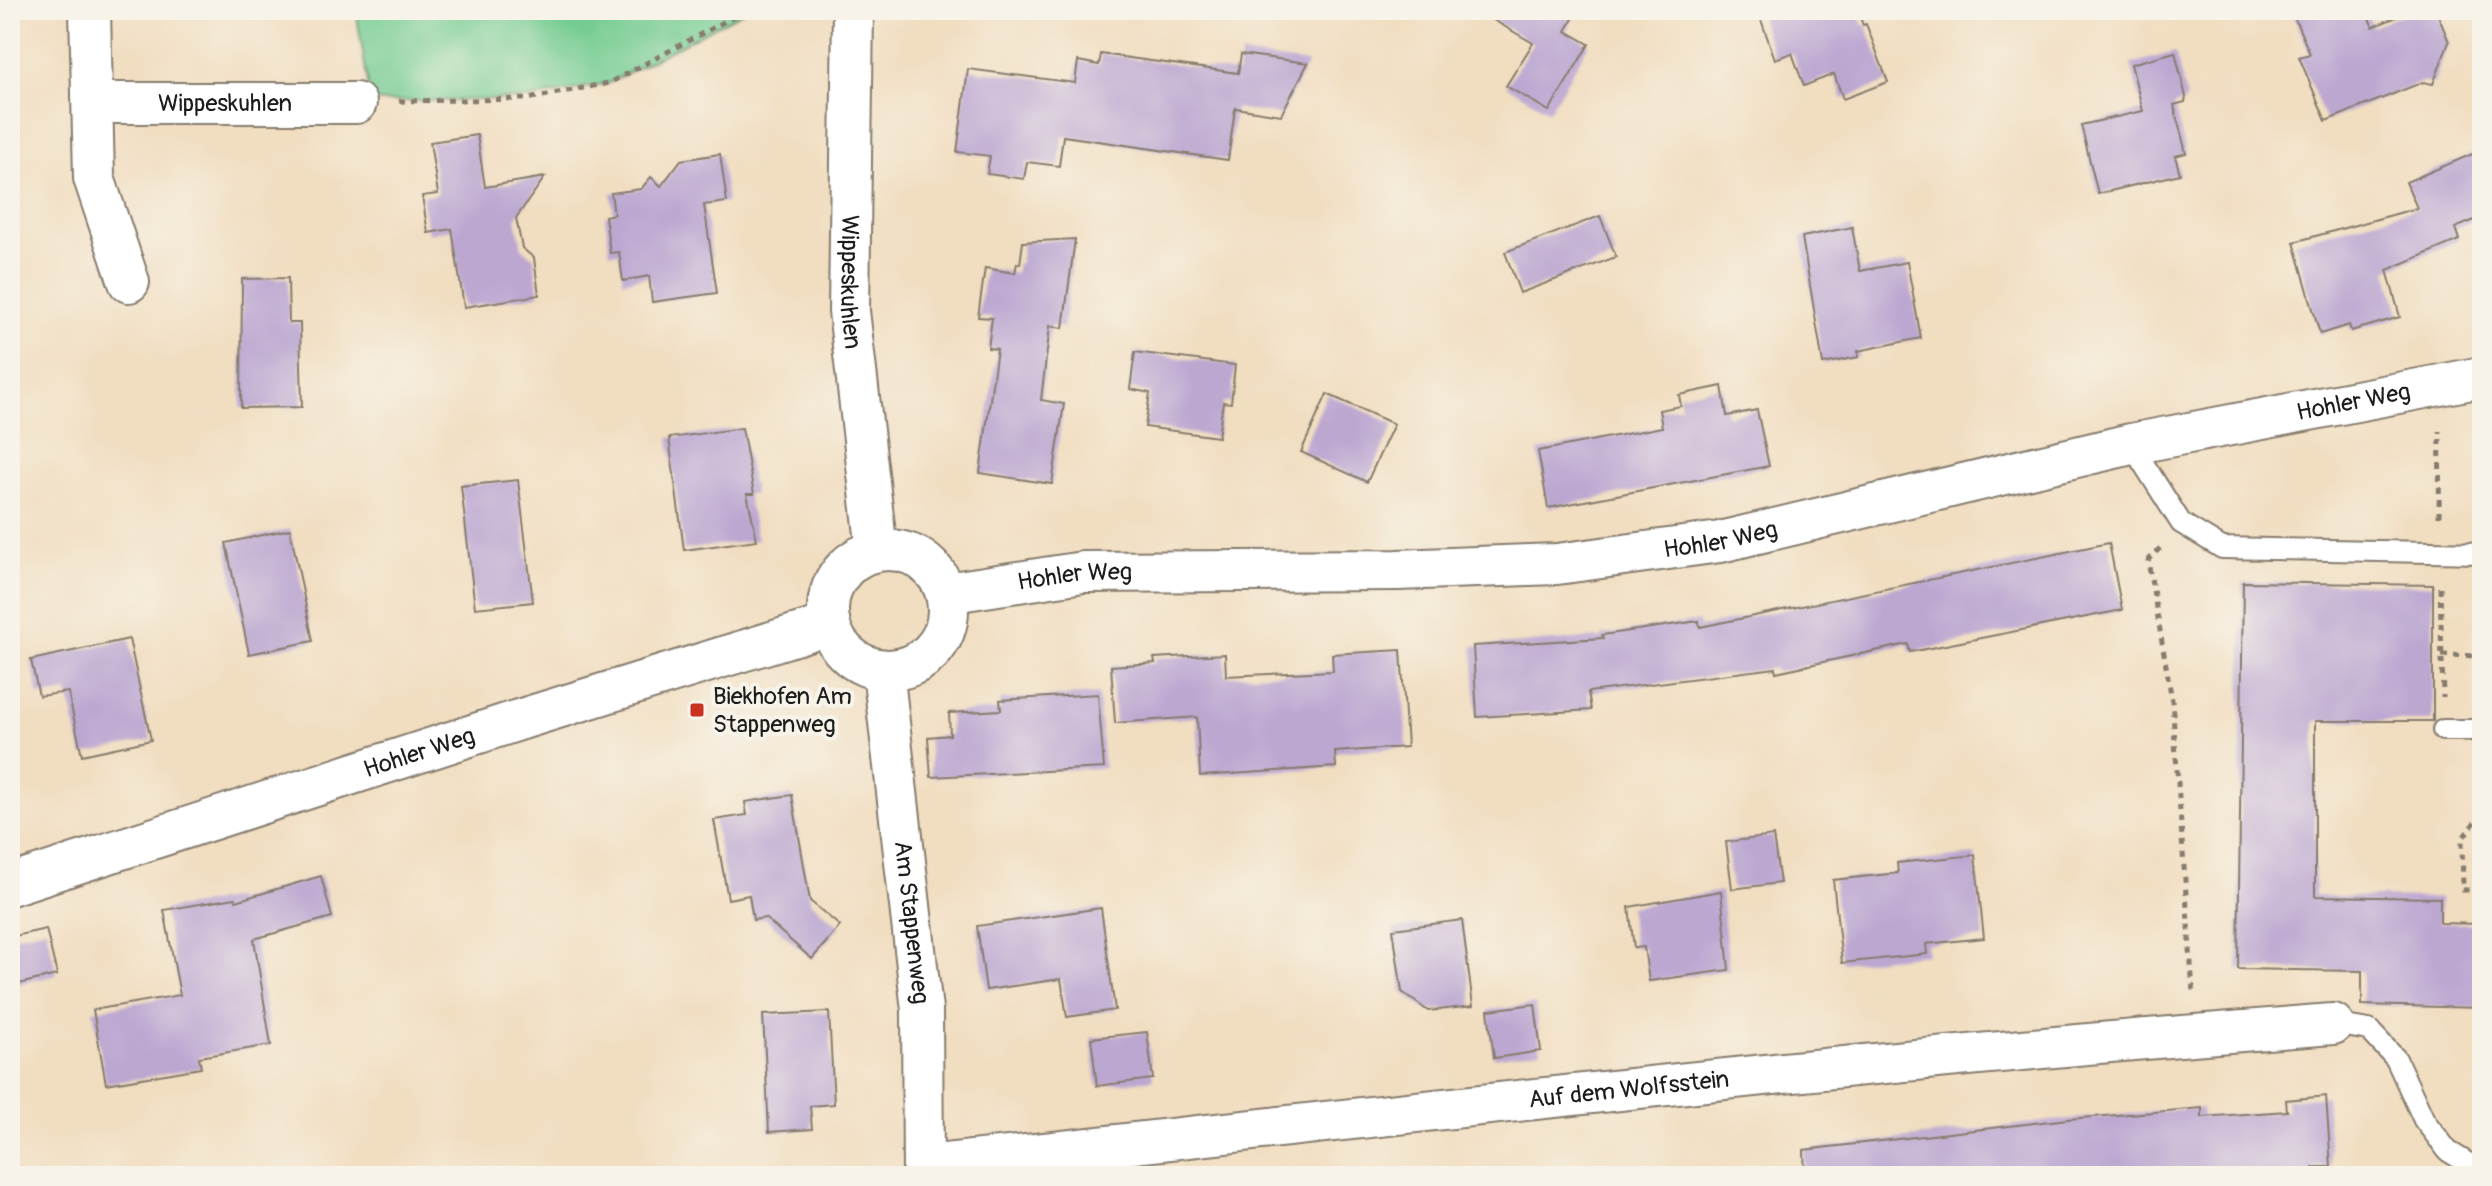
<svg xmlns="http://www.w3.org/2000/svg" width="2492" height="1186" font-family="Pangolin,sans-serif">
  <style>
    .green { fill: #74cc92; stroke: #487457; stroke-width: 2 }
    .building { fill: #bca7d1 }
    .lines { fill: none; stroke-linecap: round; stroke-linejoin: round }
    .lane-casing { stroke: #867c6e; stroke-width: 24 }
    .street-casing { stroke: #867c6e; stroke-width: 44 }
    .path { stroke: #867c6e; stroke-width: 5; stroke-dasharray: 6 6; stroke-linecap: butt }
    .lane { stroke: #fff; stroke-width: 20 }
    .street { stroke: #fff; stroke-width: 40 }
    .poi-dot { fill: #c8321e; stroke: #f7f3e8; stroke-width: 3 }
    .labels { text-anchor: middle; stroke-width: 8; stroke-linejoin: round; paint-order: stroke }
    .street-label { font-size: 24px; fill: #1c1c1c; stroke: #f7f3e8 }
    .poi-label { font-size: 24px; fill: #1c1c1c; stroke: #f7f3e8; text-anchor: start }
  </style>
  <rect width="100%" height="100%" fill="#f7f3e8"/>
  <filter id="ink" filterUnits="userSpaceOnUse"><feTurbulence type="fractalNoise" baseFrequency=".0125" numOctaves="2"/><feDisplacementMap in="SourceGraphic" scale="16" xChannelSelector="R" yChannelSelector="G"/><feConvolveMatrix kernelMatrix="1 2 1 2 8 2 1 2 1" color-interpolation-filters="sRGB"/></filter>
  <filter id="wash" filterUnits="userSpaceOnUse"><feTurbulence type="fractalNoise" baseFrequency=".006" numOctaves="4" result="noise"/><feDisplacementMap in="SourceGraphic" scale="32" xChannelSelector="R" yChannelSelector="G"/><feGaussianBlur stdDeviation="1.8" result="paint"/><feColorMatrix in="noise" values="0 0 0 0 0 0 0 0 0 0 0 0 0 0 0 0 0 1.4 0 .05"/><feComposite in="paint" operator="in"/></filter>
  <g filter="url(#wash)">
    <rect width="100%" height="100%" fill="#f1ddbf"/>
    <polygon class="green" points="356,10 746,10 609,83 527,99 371,102"/>
    <g id="blocks">
      <g class="building">
        <polygon points="1476,10 1578,10 1566,31 1589,44 1549,111 1506,86 1533,43"/>
        <polygon points="1782,10 1857,10 1863,25 1866,24 1888,82 1843,99 1834,74 1804,86 1792,53 1775,59 1760,17"/>
        <polygon points="2291,10 2365,10 2373,27 2413,10 2436,10 2449,42 2433,84 2423,82 2326,121 2299,57 2310,54"/>
        <polygon points="2175,52 2186,97 2185,102 2174,105 2186,153 2175,156 2180,174 2098,194 2081,125 2143,111 2131,64"/>
        <polygon points="1101,54 1238,73 1241,54 1308,63 1281,115 1235,108 1228,160 1063,136 1059,166 1027,162 1024,179 987,174 990,156 957,152 968,69 1075,83 1078,61 1099,65"/>
        <polygon points="477,135 485,187 545,177 516,218 522,248 534,258 539,295 464,307 452,229 428,233 422,196 438,194 430,142"/>
        <polygon points="2482,150 2482,217 2455,228 2459,240 2387,270 2400,317 2351,331 2349,325 2320,334 2294,242 2417,208 2406,182"/>
        <polygon points="720,154 727,202 704,205 717,293 652,302 649,276 623,281 619,252 610,253 605,216 614,214 611,193 641,189 651,177 661,186 681,160"/>
        <polygon points="1600,216 1616,257 1520,293 1505,252"/>
        <polygon points="1852,227 1860,271 1907,262 1921,338 1858,351 1859,357 1823,364 1802,237"/>
        <polygon points="1075,239 1063,328 1050,326 1041,400 1064,404 1052,484 980,473 997,349 988,348 992,318 978,317 985,268 1015,273 1017,263 1020,264 1023,242"/>
        <polygon points="288,278 289,323 300,323 302,407 241,408 242,279"/>
        <polygon points="1135,352 1235,365 1231,403 1223,402 1218,437 1145,427 1150,393 1130,389"/>
        <polygon points="1722,386 1727,416 1757,410 1769,466 1548,508 1538,451 1662,427 1659,410 1681,406 1679,395"/>
        <polygon points="1327,394 1394,424 1367,482 1301,452"/>
        <polygon points="742,428 754,494 747,494 757,540 684,550 669,438"/>
        <polygon points="518,480 533,602 475,608 461,486"/>
        <polygon points="290,529 313,641 249,654 226,543"/>
        <polygon points="2109,543 2122,610 1910,652 1908,644 1776,672 1775,668 1588,692 1591,710 1477,717 1473,646 1603,638 1602,635 1699,621 1700,627"/>
        <polygon points="2243,582 2433,585 2433,721 2315,721 2315,896 2440,898 2440,923 2482,924 2482,1008 2362,1005 2362,971 2238,969"/>
        <polygon points="129,639 151,740 82,755 68,692 39,696 31,660"/>
        <polygon points="1401,650 1407,747 1335,752 1336,767 1200,776 1197,717 1115,723 1111,666 1155,663 1154,658 1225,654 1226,676 1333,671 1332,654"/>
        <polygon points="1098,694 1104,768 931,777 928,737 950,735 949,713 1001,710 1000,700"/>
        <polygon points="792,795 810,901 840,926 812,959 765,918 753,920 749,895 728,899 714,820 747,815 745,802"/>
        <polygon points="1773,836 1780,883 1732,889 1726,842"/>
        <polygon points="1975,855 1984,938 1926,944 1927,954 1842,963 1833,880 1898,873 1897,863"/>
        <polygon points="321,876 332,917 254,939 271,1045 199,1057 201,1068 106,1084 93,1010 180,995 164,910 235,898 236,901"/>
        <polygon points="1721,891 1729,970 1649,981 1644,947 1634,948 1629,907"/>
        <polygon points="1101,908 1115,1010 1067,1017 1061,979 986,990 977,926"/>
        <polygon points="1462,920 1473,1006 1428,1011 1402,992 1393,929"/>
        <polygon points="46,929 57,975 10,986 10,937"/>
        <polygon points="1535,1004 1541,1051 1494,1058 1488,1010"/>
        <polygon points="829,1012 834,1104 810,1106 812,1129 769,1132 763,1015"/>
        <polygon points="1147,1032 1153,1079 1097,1086 1091,1038"/>
        <polygon points="2326,1096 2331,1167 2313,1167 2313,1176 1805,1176 1804,1150 2068,1119 2202,1108 2202,1117 2287,1111 2286,1100"/>
      </g>
    </g>
  </g>
  <g filter="url(#ink)">
    <use href="#blocks" fill-opacity="0" stroke="#867c6e" stroke-width="2"/>
    <g class="lines">
      <defs>
        <g id="lane">
          <polyline points="2131,444 2181,523 2222,548 2482,553"/>
          <polyline points="2443,730 2482,730"/>
          <polyline points="2333,1024 2369,1030 2396,1059 2424,1120 2448,1151 2482,1172"/>
        </g>
        <g id="street">
          <polyline points="90,10 94,178 129,282"/>
          <path id="s1" d="M853 10 849 311 877 551"/>
          <path id="s2" d="M93 103H356"/>
          <circle cx="888" cy="610" r="60"/>
          <path id="s3" d="M946 593 1083 572 1397 570 1557 564 1720 542 2131 444 2482 377"/>
          <path id="s4" d="M883 670 922 1010 923 1176"/>
          <path id="s5" d="M10 885 525 718 830 624"/>
          <path id="s6" d="M925 1166C1394 1115 1863 1059 2333 1024"/>
        </g>
      </defs>
      <use href="#lane" class="lane-casing"/>
      <use href="#street" class="street-casing"/>
      <g class="path">
        <polyline points="399,101 527,99 609,83 746,10"/>
        <polyline points="2439,517 2440,431"/>
        <polyline points="2160,548 2148,561 2172,700 2193,991"/>
        <polyline points="2440,587 2443,697"/>
        <polyline points="2442,655 2482,656"/>
        <polyline points="2478,763 2478,818 2462,839 2463,890 2482,890"/>
      </g>
      <use href="#lane" class="lane"/>
      <use href="#street" class="street"/>
    </g>
  </g>
  <rect class="poi-dot" x="689" y="702" width="16" height="16" rx="4"/>
  <g class="labels">
    <g class="street-label">
      <text dy="8" stroke="none"><textPath href="#s2" startOffset="132">Wippeskuhlen</textPath></text>
      <text dy="8" stroke="none"><textPath href="#s1" startOffset="272">Wippeskuhlen</textPath></text>
      <text dy="8" stroke="none"><textPath href="#s3" startOffset="1426">Hohler Weg</textPath></text>
      <text dy="8" stroke="none"><textPath href="#s3" startOffset="778">Hohler Weg</textPath></text>
      <text dy="8" stroke="none"><textPath href="#s3" startOffset="130">Hohler Weg</textPath></text>
      <text dy="8" stroke="none"><textPath href="#s5" startOffset="430">Hohler Weg</textPath></text>
      <text dy="8" stroke="none"><textPath href="#s4" startOffset="254">Am Stappenweg</textPath></text>
      <text dy="8" stroke="none"><textPath href="#s6" startOffset="708">Auf dem Wolfsstein</textPath></text>
    </g>
    <g class="poi-label">
      <text x="713" y="704">Biekhofen Am<tspan x="713" dy="28">Stappenweg</tspan></text>
    </g>
  </g>
  <rect width="2492" height="1186" fill="none" stroke="#f7f3e8" stroke-width="40"/>
</svg>
